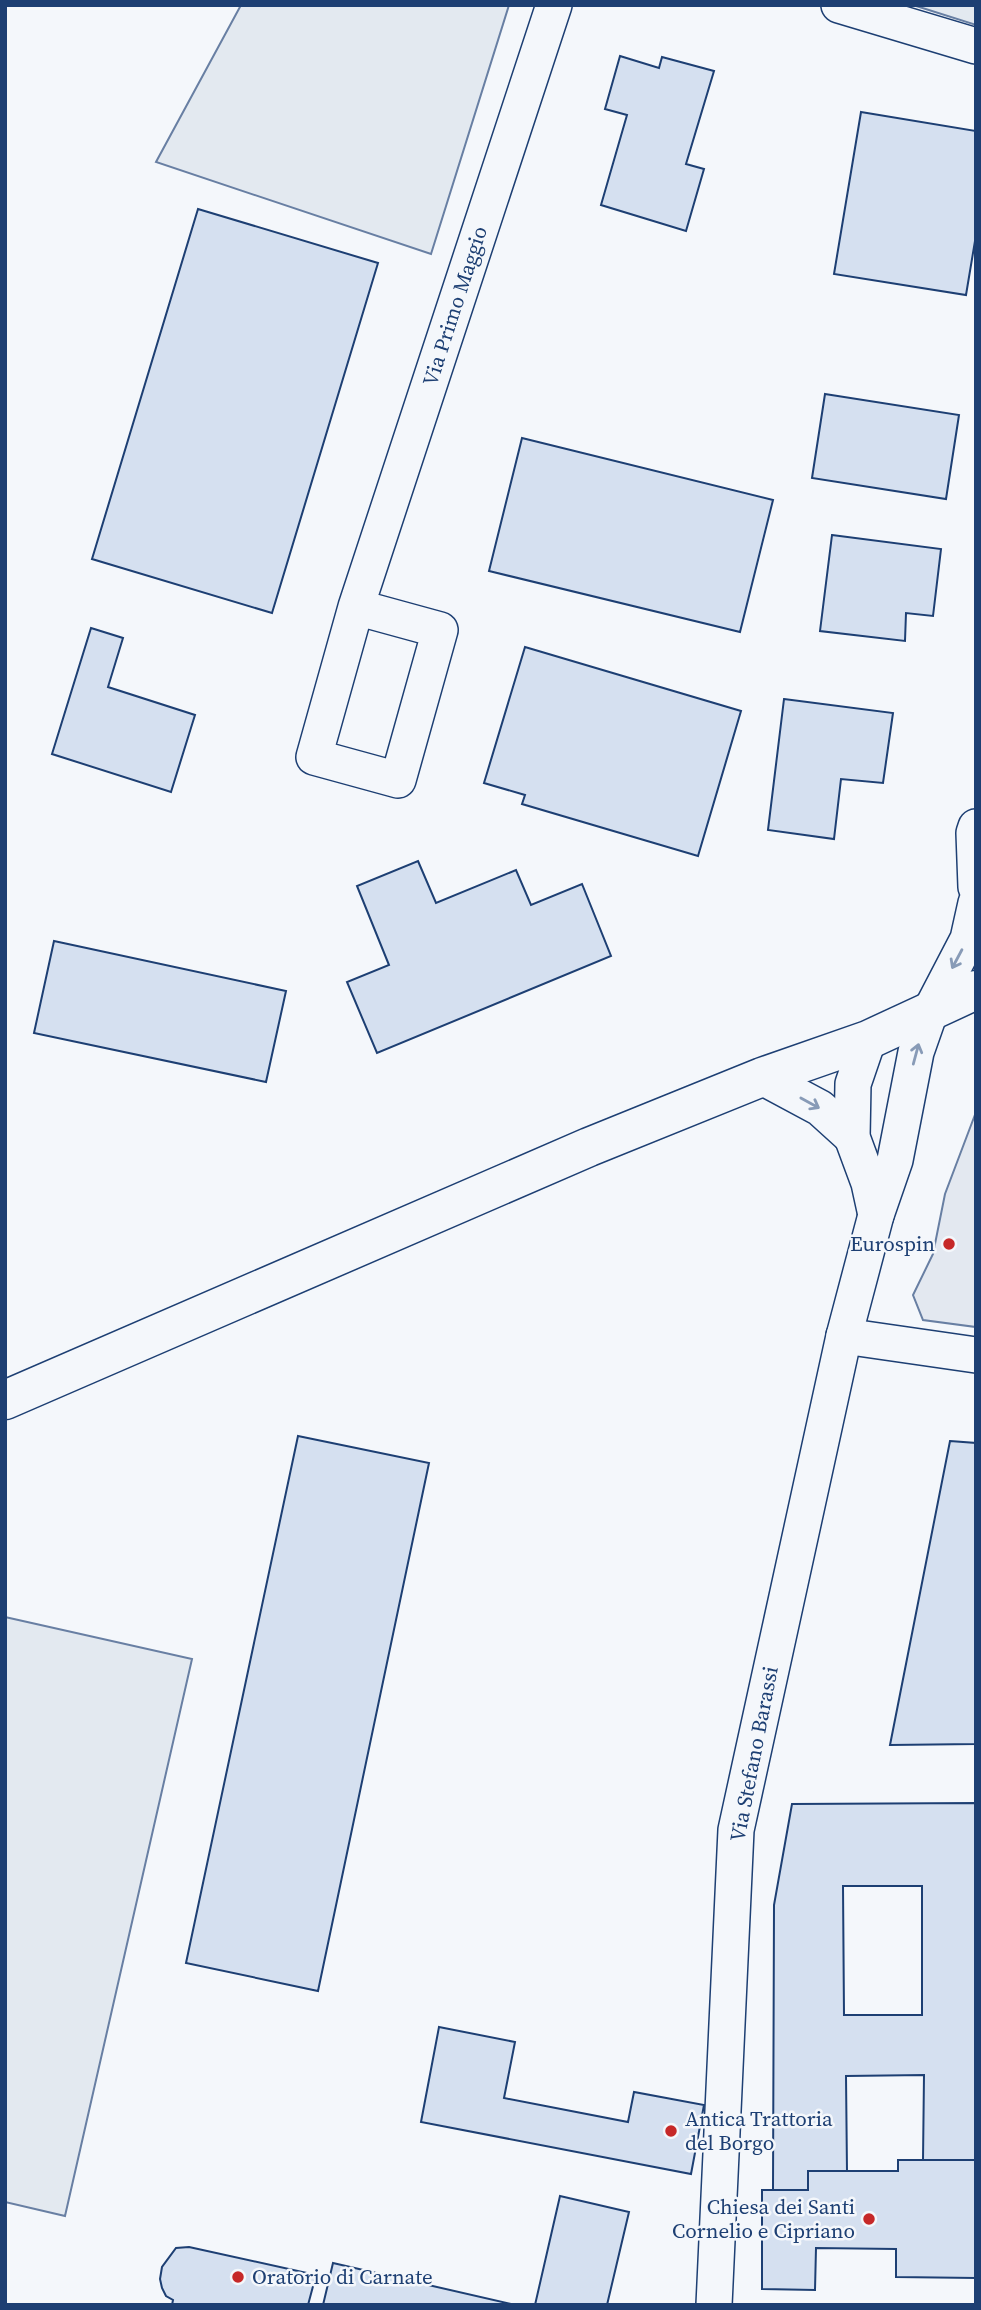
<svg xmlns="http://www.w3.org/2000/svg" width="981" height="2310" font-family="'Source Serif 4',serif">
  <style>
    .green { fill: #e3e9f0; stroke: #687fa3; stroke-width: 2 }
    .parking { fill: #e3e8f0; stroke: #687fa3; stroke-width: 2 }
    .building { fill: #d5e0f0; stroke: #1d3f73; stroke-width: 2; fill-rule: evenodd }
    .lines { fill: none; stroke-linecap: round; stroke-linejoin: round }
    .minor-casing { stroke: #1d3f73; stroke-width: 38 }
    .secondary-casing { stroke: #1d3f73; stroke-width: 41 }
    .minor { stroke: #f4f7fb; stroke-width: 35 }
    .secondary { stroke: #f4f7fb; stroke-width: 38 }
    .oneway { stroke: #889bb7 }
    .poi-dot { fill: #c62828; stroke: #f4f7fb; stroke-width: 2.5 }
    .labels { text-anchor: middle; stroke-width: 5; stroke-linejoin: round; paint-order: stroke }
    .street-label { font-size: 21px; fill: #1d3f73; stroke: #f4f7fb }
    .poi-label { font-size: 21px; fill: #1d3f73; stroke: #f4f7fb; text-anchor: end }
  </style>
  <rect width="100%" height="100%" fill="#f4f7fb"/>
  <g class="green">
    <polygon points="241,5 509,5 431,254 156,162"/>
    <polygon points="913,5 976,5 976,25"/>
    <polygon points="5,1617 192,1659 65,2216 5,2202"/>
  </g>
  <polygon class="parking" points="976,1112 976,1327 923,1320 913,1295 933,1254 945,1194"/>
  <g class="building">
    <polygon points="620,56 659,68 662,57 714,71 686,164 704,169 686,231 601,205 627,115 605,109"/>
    <polygon points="861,112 976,131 976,235 966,295 834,274"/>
    <polygon points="198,209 378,263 272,613 92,559"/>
    <polygon points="825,394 959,415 946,499 812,478"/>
    <polygon points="522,438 773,500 740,632 489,571"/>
    <polygon points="832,535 941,549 933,616 906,613 905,641 820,631"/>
    <polygon points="91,628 123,638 108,687 195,715 171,792 52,754"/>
    <polygon points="525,647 741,711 698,856 522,804 525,795 484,783"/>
    <polygon points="784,699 893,713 883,783 841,779 834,839 768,830"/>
    <polygon points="418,861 436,903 516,870 531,905 582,884 611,956 377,1053 347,982 389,965 357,886"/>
    <polygon points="54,941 286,991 266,1082 34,1033"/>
    <polygon points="298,1436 429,1463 318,1991 186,1963"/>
    <polygon points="950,1441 976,1443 976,1744 890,1745"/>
    <path d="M976 1803V2160H923L924 2075 846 2076 847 2171H808V2190H773L774 1905 792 1804ZM843 1886H922V2015H844Z"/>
    <polygon points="439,2027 515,2042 504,2098 628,2122 634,2092 704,2105 691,2174 421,2122"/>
    <polygon points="898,2160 976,2160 976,2278 896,2277 896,2249 816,2248 815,2290 762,2289 762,2190 808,2190 808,2171 898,2171"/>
    <polygon points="560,2196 629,2212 607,2305 535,2305"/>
    <polygon points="189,2247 316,2275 308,2305 172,2305 173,2300 166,2296 162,2288 160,2279 162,2267 176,2248"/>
    <polygon points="333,2263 515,2305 323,2305"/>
  </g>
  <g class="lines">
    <defs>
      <g id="minor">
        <polyline points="839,5 976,46"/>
        <polyline points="356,607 440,630 398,780 314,757 356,607 554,5"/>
        <polyline points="976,827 974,833 976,887"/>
        <polyline points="868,1040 853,1084 852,1137 869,1183 876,1215"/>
        <polyline points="762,1077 820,1108 852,1137"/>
        <polyline points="844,1336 976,1355"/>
        <polyline points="714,2305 736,1830 844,1336 876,1215 895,1160 916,1052 930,1012 968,939 976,903"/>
      </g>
      <polyline id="secondary" points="5,1400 589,1147 762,1077 868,1040 976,990"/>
    </defs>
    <use href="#minor" class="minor-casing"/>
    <use href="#secondary" class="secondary-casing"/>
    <use href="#minor" class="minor"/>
    <use href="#secondary" class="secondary"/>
  </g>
  <defs><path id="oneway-shaft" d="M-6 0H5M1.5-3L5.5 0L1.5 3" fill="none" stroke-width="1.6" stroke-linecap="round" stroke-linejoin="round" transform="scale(1.75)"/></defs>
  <g class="oneway">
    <use href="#oneway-shaft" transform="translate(957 959) rotate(118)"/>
    <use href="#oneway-shaft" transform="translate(916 1054) rotate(-75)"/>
    <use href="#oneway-shaft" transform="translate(810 1103) rotate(29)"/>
  </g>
  <g class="poi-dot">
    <circle cx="949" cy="1244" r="7"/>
    <circle cx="671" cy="2131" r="7"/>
    <circle cx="869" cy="2219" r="7"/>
    <circle cx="238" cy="2277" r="7"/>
  </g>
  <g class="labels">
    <g class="street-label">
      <text transform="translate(455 306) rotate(-72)" y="7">Via Primo Maggio</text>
      <text transform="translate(754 1754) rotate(-79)" y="7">Via Stefano Barassi</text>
    </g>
    <g class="poi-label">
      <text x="935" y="1251">Eurospin</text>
      <text x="685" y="2126" text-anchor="start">Antica Trattoria<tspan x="685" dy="24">del Borgo</tspan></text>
      <text x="855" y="2214">Chiesa dei Santi<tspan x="855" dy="24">Cornelio e Cipriano</tspan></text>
      <text x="252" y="2284" text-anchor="start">Oratorio di Carnate</text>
    </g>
  </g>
  <rect width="981" height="2310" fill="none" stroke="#1d3f73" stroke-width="14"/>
</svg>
